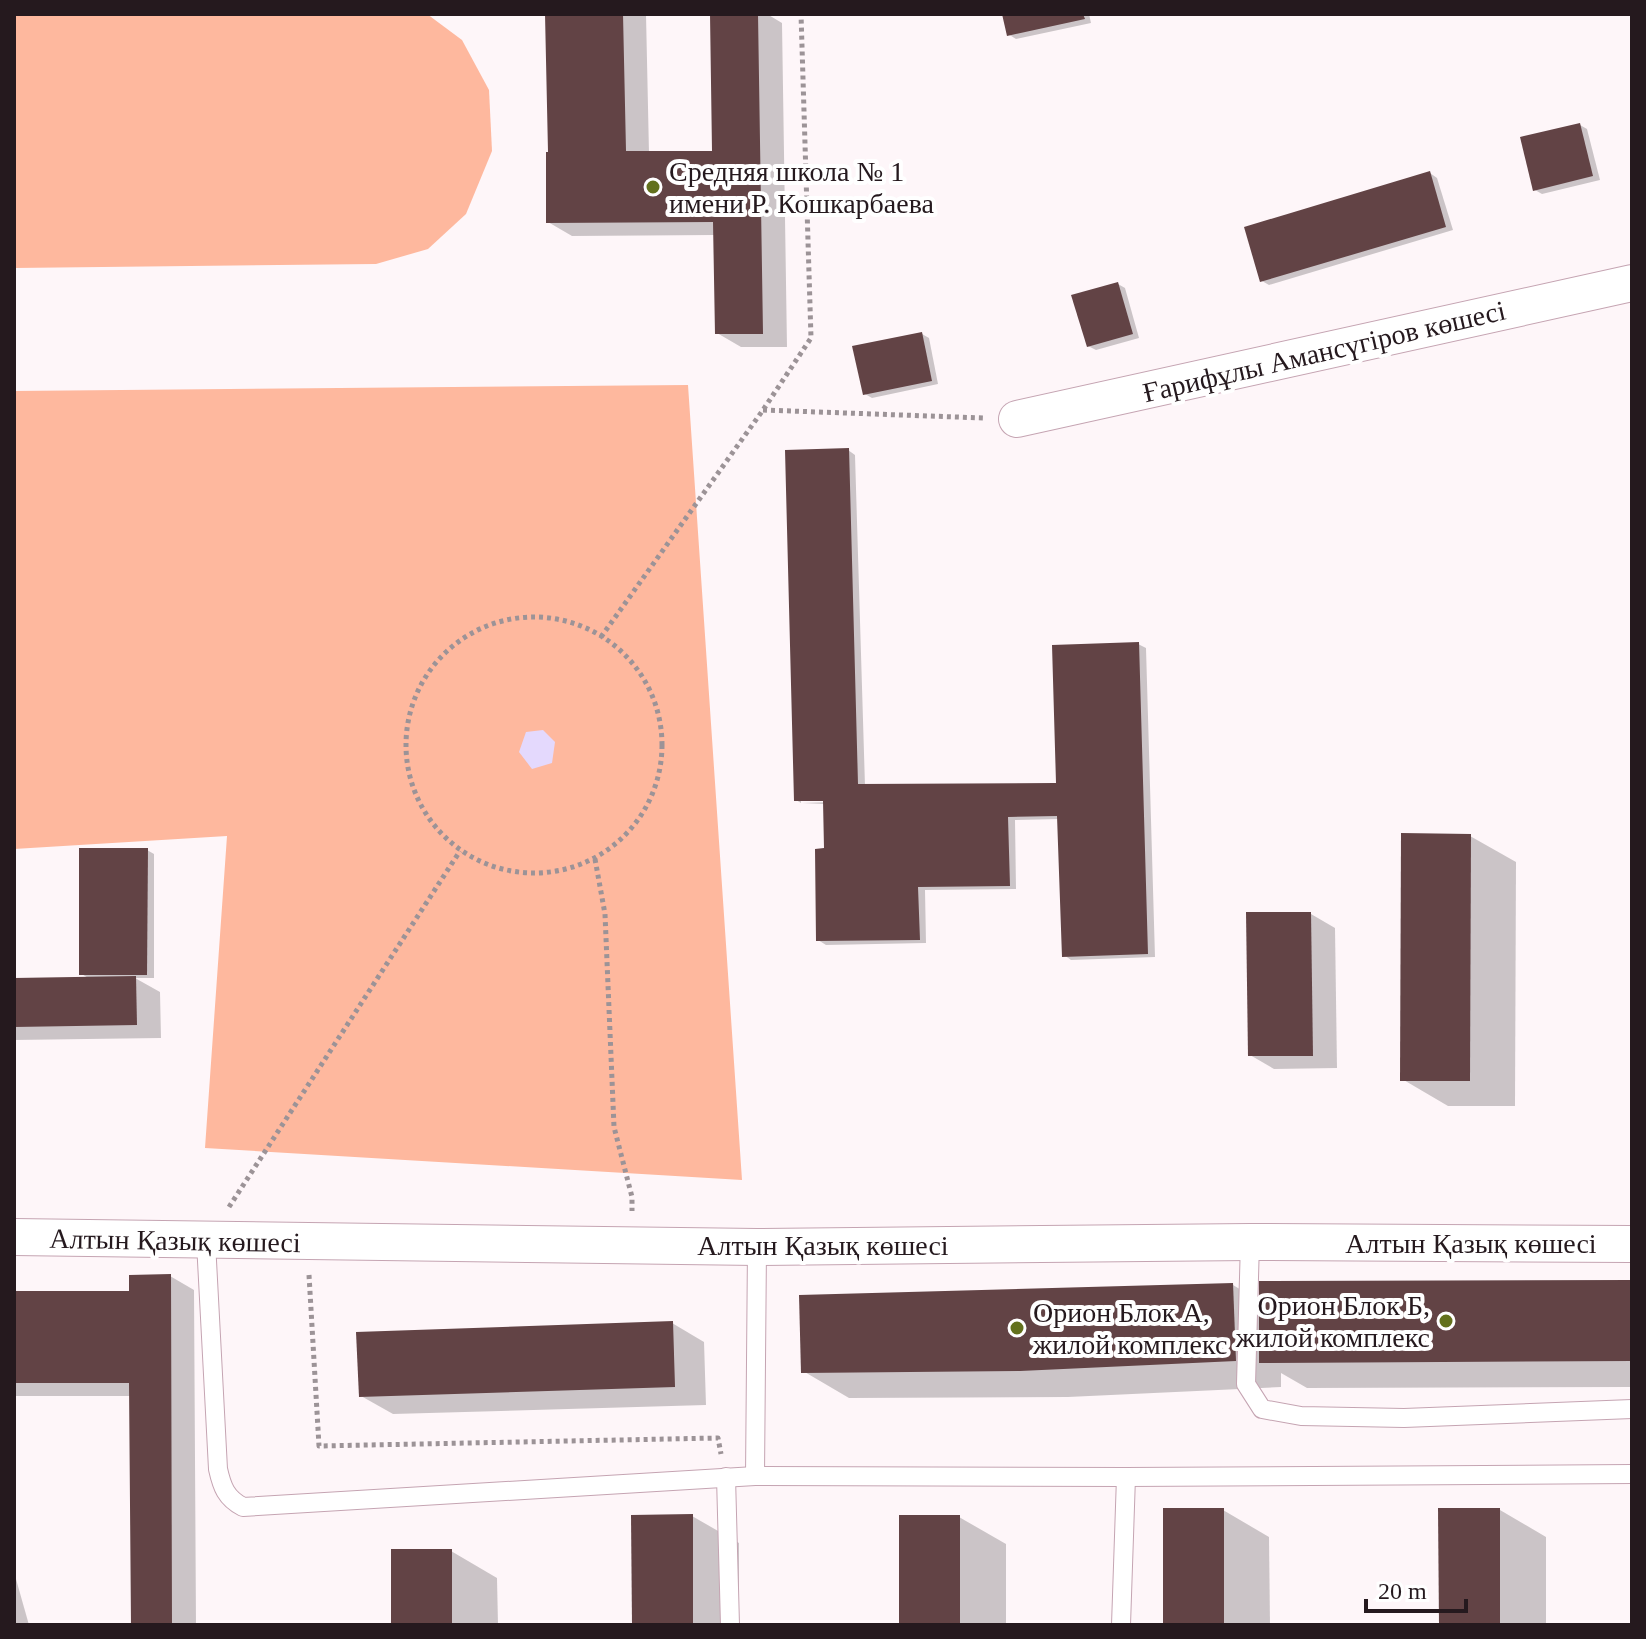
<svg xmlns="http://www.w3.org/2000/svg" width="1646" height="1639" font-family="'Times New Roman',serif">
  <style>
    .green { fill: #feb89e }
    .water { fill: #e4d9fd }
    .shadow { fill: #0003 }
    .building { fill: #624345 }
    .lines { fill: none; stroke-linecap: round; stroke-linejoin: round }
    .service-casing { stroke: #c5a4b2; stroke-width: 20 }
    .minor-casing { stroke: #c5a4b2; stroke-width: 38 }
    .path { stroke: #9c9397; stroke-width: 5; stroke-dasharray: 4 4; stroke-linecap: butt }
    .service { stroke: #fff; stroke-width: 18 }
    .minor { stroke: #fff; stroke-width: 36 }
    .poi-dot { fill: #63711d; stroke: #fff; stroke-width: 3 }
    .labels { text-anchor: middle; stroke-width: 8; stroke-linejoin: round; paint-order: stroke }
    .poi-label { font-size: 28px; fill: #25191e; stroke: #fff; text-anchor: start }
    .street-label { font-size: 28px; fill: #25191e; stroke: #fff }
  </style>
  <rect width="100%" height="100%" fill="#fef6f9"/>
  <g class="green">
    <polygon points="14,14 427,14 462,40 489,90 492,151 466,214 428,249 376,264 14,268"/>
    <polygon points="688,385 742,1180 205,1148 227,836 14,849 14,391"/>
  </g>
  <polygon class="water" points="543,730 555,742 552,763 532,769 519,752 526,732"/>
  <g class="shadow">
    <polygon points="547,14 646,14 649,153 715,153 712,14 767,14 782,23 787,347 741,347 717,333 715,235 572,236 548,222 550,154"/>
    <polygon points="1004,14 1089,14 1091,23 1016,39 1008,34"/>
    <polygon points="1580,125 1587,129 1600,180 1542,194 1535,190"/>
    <polygon points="1430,173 1437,178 1453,230 1269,285 1262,281"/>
    <polygon points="1118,284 1125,288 1139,338 1096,350 1088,346"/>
    <polygon points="922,334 929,338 938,384 872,398 865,394"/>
    <polygon points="848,450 855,455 865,786 1058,785 1138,644 1146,648 1155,957 1071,960 1064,955 1059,819 1015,820 1016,889 925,890 926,943 826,945 818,940 826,850 825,804 802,803 833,802 833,798 801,799 801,803 796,800"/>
    <polygon points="1470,836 1516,862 1515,1106 1448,1106 1402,1079"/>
    <polygon points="147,850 154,854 154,978 135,978 160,992 161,1038 14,1040 14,980 90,979 80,973"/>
    <polygon points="1311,914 1335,928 1337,1068 1274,1069 1250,1055"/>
    <polygon points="170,1276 194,1290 196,1625 133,1625 131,1396 14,1396 14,1293 131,1293"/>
    <polygon points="1632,1282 1632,1387 1307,1388 1281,1373 1281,1387 1068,1397 849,1398 803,1371 1233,1285 1261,1302"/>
    <polygon points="672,1323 704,1342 706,1405 393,1414 361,1396"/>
    <polygon points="1223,1510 1269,1537 1270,1625 1165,1625"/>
    <polygon points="1500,1510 1546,1537 1546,1625 1441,1625"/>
    <polygon points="692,1516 739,1543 739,1625 634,1625"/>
    <polygon points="959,1517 1006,1544 1006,1625 901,1625"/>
    <polygon points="451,1551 497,1578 498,1625 393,1625"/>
    <polygon points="14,1572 29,1625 14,1625"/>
  </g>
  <g class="building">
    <polygon points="545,14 623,14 626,151 712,151 710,14 758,14 763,334 715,334 713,222 546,223 546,152 548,152"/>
    <polygon points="1002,14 1083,14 1085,19 1007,36"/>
    <polygon points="1580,123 1593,176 1533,191 1520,137"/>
    <polygon points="1430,171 1446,227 1260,282 1244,227"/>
    <polygon points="1118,282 1133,334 1087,347 1071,295"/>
    <polygon points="922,332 932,381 863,395 852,346"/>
    <polygon points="849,448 858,784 1056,783 1052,645 1139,642 1148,954 1062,957 1057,816 1008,817 1010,886 918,887 920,940 816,941 815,849 824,848 823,801 794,801 785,450"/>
    <polygon points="1401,833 1471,834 1470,1081 1400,1081"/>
    <polygon points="79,848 148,848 147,975 79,975"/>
    <polygon points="1246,912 1311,912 1313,1056 1248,1056"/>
    <polygon points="136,976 137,1025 14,1027 14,978"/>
    <polygon points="171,1274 172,1625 131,1625 129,1383 14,1383 14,1291 129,1291 129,1275"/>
    <polygon points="1632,1280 1632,1361 1259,1363 1259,1281"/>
    <polygon points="1233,1283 1236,1361 1020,1371 801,1373 799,1295"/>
    <polygon points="673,1321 675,1387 359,1397 356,1332"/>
    <rect x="1163" y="1508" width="61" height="117"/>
    <polygon points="1438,1508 1500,1508 1500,1625 1439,1625"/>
    <polygon points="693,1514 693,1625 632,1625 631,1515"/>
    <rect x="899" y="1515" width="61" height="110"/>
    <rect x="391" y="1549" width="61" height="76"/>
  </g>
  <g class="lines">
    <defs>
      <g id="service">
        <path d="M206 1242 218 1469C222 1487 226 1498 243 1507L755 1476 1126 1477 1632 1474"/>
        <polyline points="1250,1242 1246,1384 1262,1409 1301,1416 1404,1418 1632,1409"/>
        <polyline points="755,1476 757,1247"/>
        <polyline points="726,1477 730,1625"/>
        <polyline points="1121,1625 1126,1477"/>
      </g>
      <g id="minor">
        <polyline points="1017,419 1632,283"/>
        <polyline points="14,1237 757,1247 1250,1242 1632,1244"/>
      </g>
    </defs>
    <use href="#service" class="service-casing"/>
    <use href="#minor" class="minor-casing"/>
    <g class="path">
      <polyline points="763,410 984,418"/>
      <circle cx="534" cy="745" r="128"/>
      <polyline points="601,637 763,410 811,338 801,14"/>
      <polyline points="595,859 605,914 614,1127 632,1197 632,1211"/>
      <polyline points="229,1207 460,851"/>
      <polyline points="309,1275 319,1446 718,1438 721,1454"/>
    </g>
    <use href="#service" class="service"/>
    <use href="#minor" class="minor"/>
  </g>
  <g class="poi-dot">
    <circle cx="653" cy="187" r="8"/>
    <circle cx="1446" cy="1321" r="8"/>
    <circle cx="1017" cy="1328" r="8"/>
  </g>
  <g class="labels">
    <g class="poi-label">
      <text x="669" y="181">Средняя школа № 1<tspan x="669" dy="32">имени Р. Кошкарбаева</tspan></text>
      <text x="1430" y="1315" text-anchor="end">Орион Блок Б,<tspan x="1430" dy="32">жилой комплекс</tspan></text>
      <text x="1033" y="1322">Орион Блок А,<tspan x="1033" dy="32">жилой комплекс</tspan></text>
    </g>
    <g class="street-label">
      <text transform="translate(1324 351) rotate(-13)" y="10">Ғарифұлы Амансүгіров көшесі</text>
      <text transform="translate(175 1240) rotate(1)" y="10">Алтын Қазық көшесі</text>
      <text x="1471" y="1253">Алтын Қазық көшесі</text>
      <text x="823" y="1255">Алтын Қазық көшесі</text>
    </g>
  </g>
  <rect width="1646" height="1639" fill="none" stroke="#25191e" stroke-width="32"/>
  <path d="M1366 1599v12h100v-12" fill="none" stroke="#25191e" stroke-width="4"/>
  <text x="1378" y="1599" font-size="24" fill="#25191e" stroke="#ffffff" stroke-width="6" paint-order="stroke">20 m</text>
</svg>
